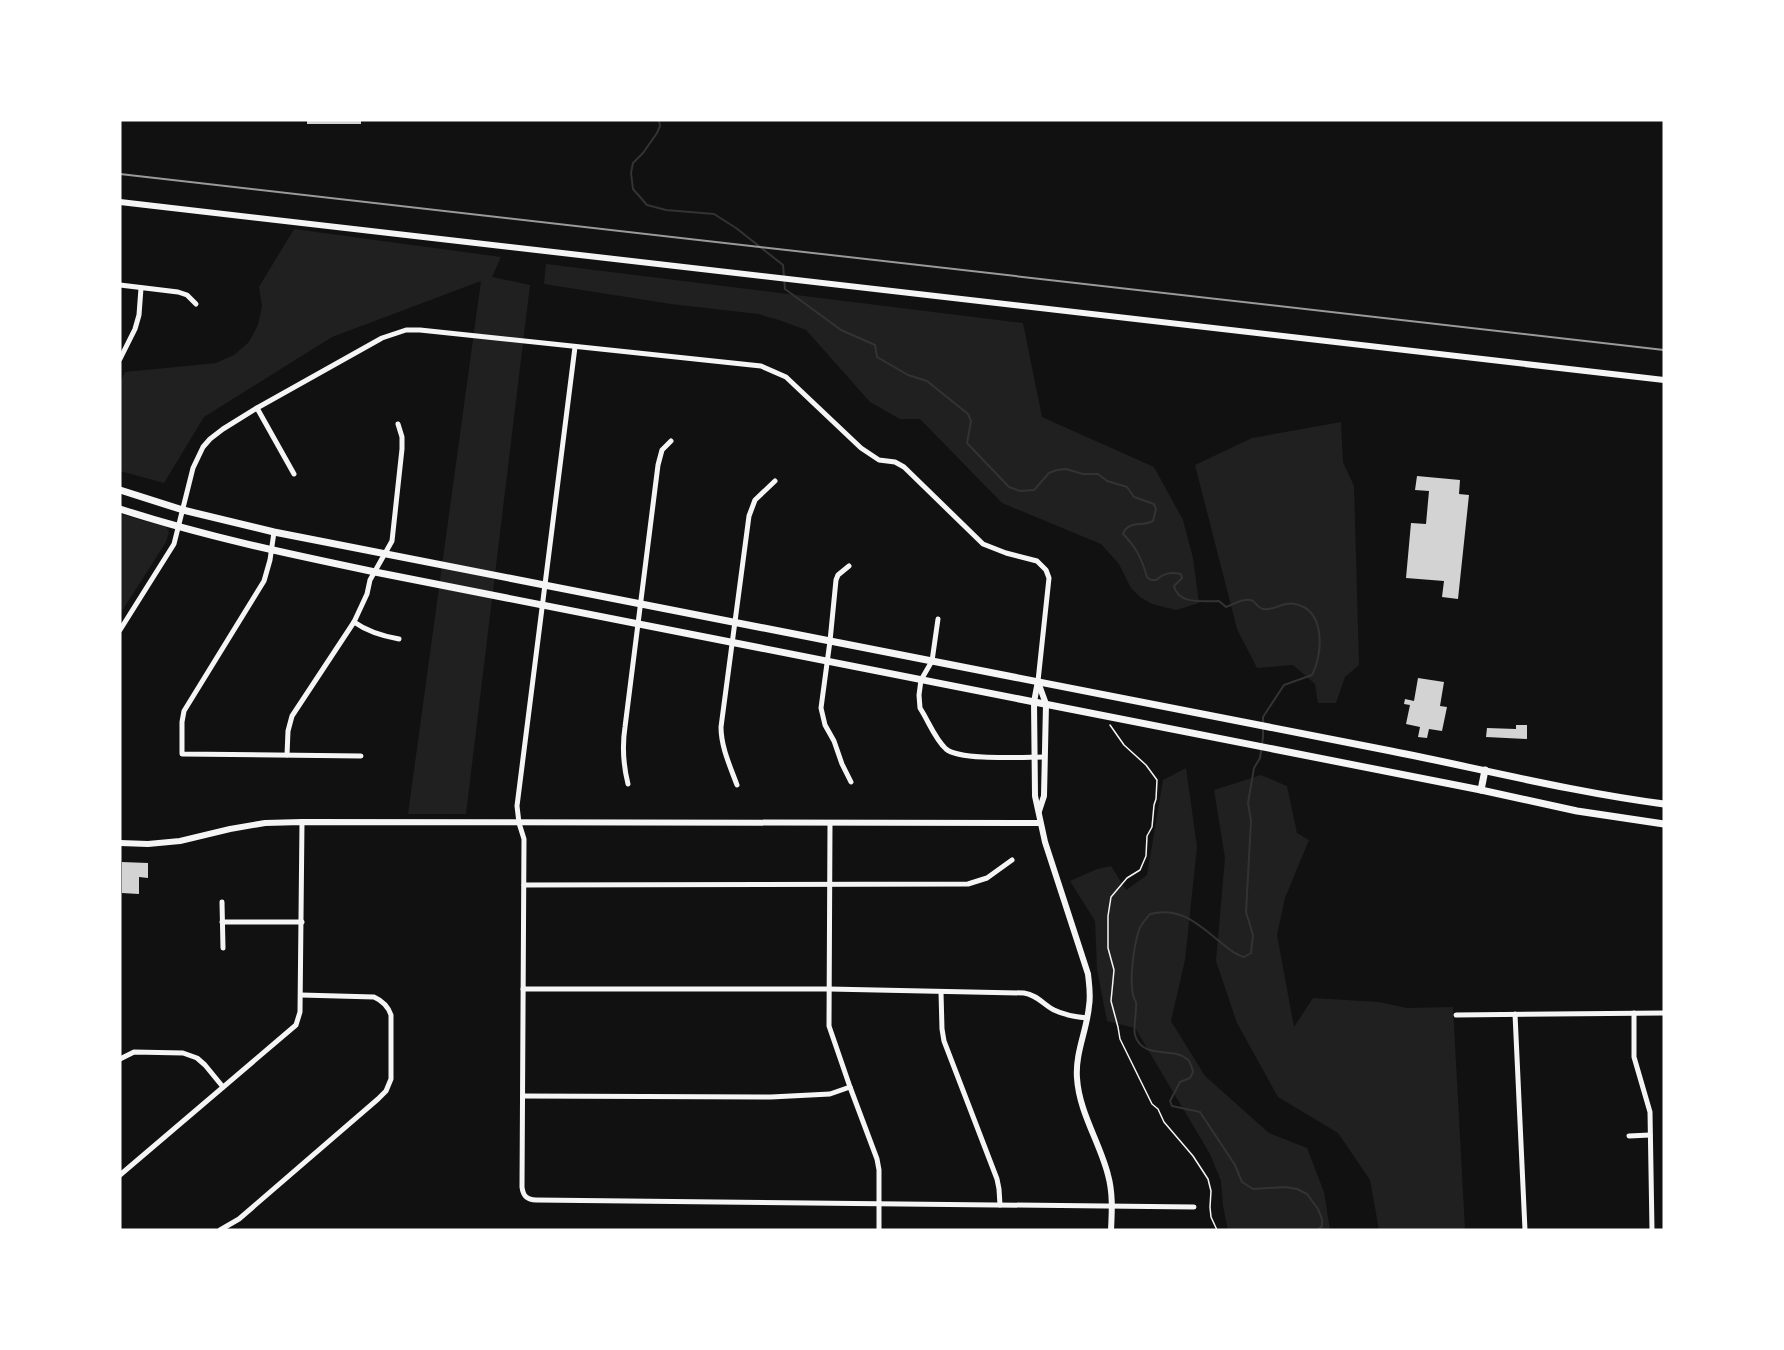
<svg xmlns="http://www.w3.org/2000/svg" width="1784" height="1350" font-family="'Space Grotesk',sans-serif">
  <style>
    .green { fill: #202020 }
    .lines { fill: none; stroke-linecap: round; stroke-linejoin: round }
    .stream { stroke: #333; stroke-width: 2 }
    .building { fill: #d3d3d3 }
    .path { stroke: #f5f5f5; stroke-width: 1.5 }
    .minor { stroke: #f5f5f5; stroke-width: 5 }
    .tertiary { stroke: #f5f5f5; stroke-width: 6 }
    .secondary { stroke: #f5f5f5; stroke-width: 7 }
    .rail { stroke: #9a9a9a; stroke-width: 2 }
  </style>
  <rect width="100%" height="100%" fill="#111"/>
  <g class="green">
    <polygon points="294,229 501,257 492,277 530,285 466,814 408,814 481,281 332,337 204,417 164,483 120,471 120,383 125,372 216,363 234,355 249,342 258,325 262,306 259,287"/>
    <polygon points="546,264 1023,323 1042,417 1154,467 1183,520 1193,558 1199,603 1176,610 1152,604 1140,597 1131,588 1119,564 1101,544 1002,503 920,419 900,419 870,402 806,330 782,321 758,314 671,304 544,284"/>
    <polygon points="1341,422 1343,462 1354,486 1359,665 1345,677 1336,703 1318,703 1315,684 1293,665 1257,668 1237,629 1195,465 1252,438"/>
    <polygon points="120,514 166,527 169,532 166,542 120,614"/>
    <polygon points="1186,768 1197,847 1185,960 1171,1021 1205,1076 1269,1133 1307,1148 1324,1192 1330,1230 1228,1230 1223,1206 1221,1181 1210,1154 1135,1028 1107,1021 1097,969 1095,921 1070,881 1097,869 1111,866 1126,890 1147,875 1163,780"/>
    <polygon points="1261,775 1287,786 1297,833 1309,840 1285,898 1277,935 1294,1027 1313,998 1379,1002 1407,1008 1453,1007 1465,1230 1379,1230 1370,1180 1338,1133 1278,1097 1237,1023 1216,961 1225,858 1214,790"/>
  </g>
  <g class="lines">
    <path class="stream" d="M659 120 660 126 657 133 643 153 633 163 631 173 633 189 647 205 666 210 714 214 736 228 783 265 785 289 841 330 875 345 877 357 908 375 927 381 968 414 971 421 967 443 1009 487 1020 491 1034 490 1049 473 1057 470 1066 469 1083 474H1098L1107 481 1127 487 1134 497 1154 504 1156 509 1153 521C1142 527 1128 520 1123 534 1136 547 1142 559 1147 577L1151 580H1156C1164 573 1170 572 1181 574L1182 578 1174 586C1178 605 1204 601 1219 601L1226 607C1234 604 1245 597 1253 601 1257 604 1258 608 1263 609 1274 611 1284 601 1295 604 1326 610 1323 654 1312 675L1284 685 1263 717V737L1260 758 1254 768 1248 803 1251 821 1246 912 1253 935 1251 953 1244 957C1236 955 1231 951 1224 945 1201 927 1183 906 1150 914 1146 919 1141 924 1139 930 1134 945 1127 989 1136 1002 1137 1011 1133 1027 1135 1035 1142 1060 1174 1047 1187 1059 1191 1062 1192 1068 1193 1072L1190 1078 1180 1082 1170 1101 1172 1106 1200 1112 1235 1165 1242 1182 1253 1189 1285 1187 1297 1189 1307 1194 1318 1209 1322 1219V1226L1317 1230"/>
  </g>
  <g class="building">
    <rect x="307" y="120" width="54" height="4"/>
    <polygon points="1417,476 1460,480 1459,494 1469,495 1458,599 1442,597 1444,581 1406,578 1411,523 1426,524 1429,491 1415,490"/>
    <polygon points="1418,678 1444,682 1440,706 1447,707 1442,731 1429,729 1427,738 1418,737 1420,727 1406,724 1410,705 1404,704 1405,699 1414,701"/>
    <polygon points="1516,725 1527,725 1527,739 1486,737 1487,728 1516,729"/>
    <polygon points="122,862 148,863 148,878 139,877 139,894 122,893"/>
  </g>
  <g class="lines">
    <polyline class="path" points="1110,725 1124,745 1146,765 1157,780 1156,799 1154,805 1152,827 1147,836 1146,856 1140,870 1127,878 1111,897 1108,916 1108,948 1114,970 1111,1001 1118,1027 1120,1039 1152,1104 1158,1109 1164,1122 1193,1156 1208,1179 1211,1191 1210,1207 1211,1217 1217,1230"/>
    <g class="minor">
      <polyline points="120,285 178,292 187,295 196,304"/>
      <path d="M575 347 517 806 519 823 524 839 522 1187C523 1196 527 1200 536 1200L1194 1207"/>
      <polyline points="120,359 135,329 139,315 141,288"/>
      <polyline points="257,408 294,474"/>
      <polyline points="274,532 270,560 264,581 184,711 182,722 182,754 361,756"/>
      <polyline points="849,566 838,575 836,580 830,641 821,708 825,725 834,741 842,764 851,782"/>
      <path d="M938 619 932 661 921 680 919 695 920 708 923 713C930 725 936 740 946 749 960 761 1024 757 1044 757"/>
      <path d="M354 622C368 632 382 636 399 639"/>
      <polyline points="120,630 174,544 193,468 203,447 210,439 223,429 257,408 382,338 406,330 420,330 761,366 786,377 861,448 879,460 895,462 904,467 983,544 1006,553 1037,561 1046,570 1049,578 1038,681"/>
      <polyline points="287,755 288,731 292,716 354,622 367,594 370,580 392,541 402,449 402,437 398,424"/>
      <path d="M628 784C623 764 622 747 625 727L658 465 662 450 671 441"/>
      <path d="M737 785C730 766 721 747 721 727L749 516 755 500 775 481"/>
      <polyline points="830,823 829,1026 850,1087 877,1159 879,1170 879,1230"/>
      <polyline points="524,885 968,884 987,878 1012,860"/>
      <polyline points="222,902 223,948"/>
      <polyline points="222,922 302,922"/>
      <path d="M523 989H829L1024 993C1037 995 1043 1004 1054 1010 1064 1015 1076 1017 1087 1018"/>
      <polyline points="941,992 942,1029 944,1041 997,1179 999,1189 1000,1205"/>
      <polyline points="1634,1013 1634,1057 1650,1112 1652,1230"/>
      <polyline points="1515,1014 1525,1230"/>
      <polyline points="1456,1015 1664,1013"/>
      <polyline points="120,1059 134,1052 183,1053 197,1058 205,1065 223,1087"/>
      <polyline points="523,1096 771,1097 830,1094 850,1087"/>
      <polyline points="1629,1136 1650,1135"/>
      <polyline points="120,1175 296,1025 300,1012 302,822"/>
      <path d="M220 1230 239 1219 378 1099 386 1091 391 1079V1015C388 1006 383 1001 374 997L301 995"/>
    </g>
    <g class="tertiary">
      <polyline points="120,202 1664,380"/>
      <path d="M1038 681 1034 702 1035 796 1045 842 1088 974C1089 984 1091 995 1089 1006 1087 1030 1075 1053 1077 1078 1079 1112 1100 1143 1108 1175 1113 1193 1112 1211 1111 1230"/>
      <polyline points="1038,682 1046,704 1044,796 1039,811"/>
      <polyline points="120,843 148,844 180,841 230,829 265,823 302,822 1040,823"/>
    </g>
    <g class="secondary">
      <path d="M120 490 183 510 274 532 1391 751C1482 769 1572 792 1664 804"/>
      <path d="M120 509C203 536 289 554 375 572L1481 790 1577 811 1664 824"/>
      <polyline points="1481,790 1485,770"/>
    </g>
    <polyline class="rail" points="120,174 1664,350"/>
  </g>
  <rect width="1784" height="1350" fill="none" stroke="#ffffff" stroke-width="243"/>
</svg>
